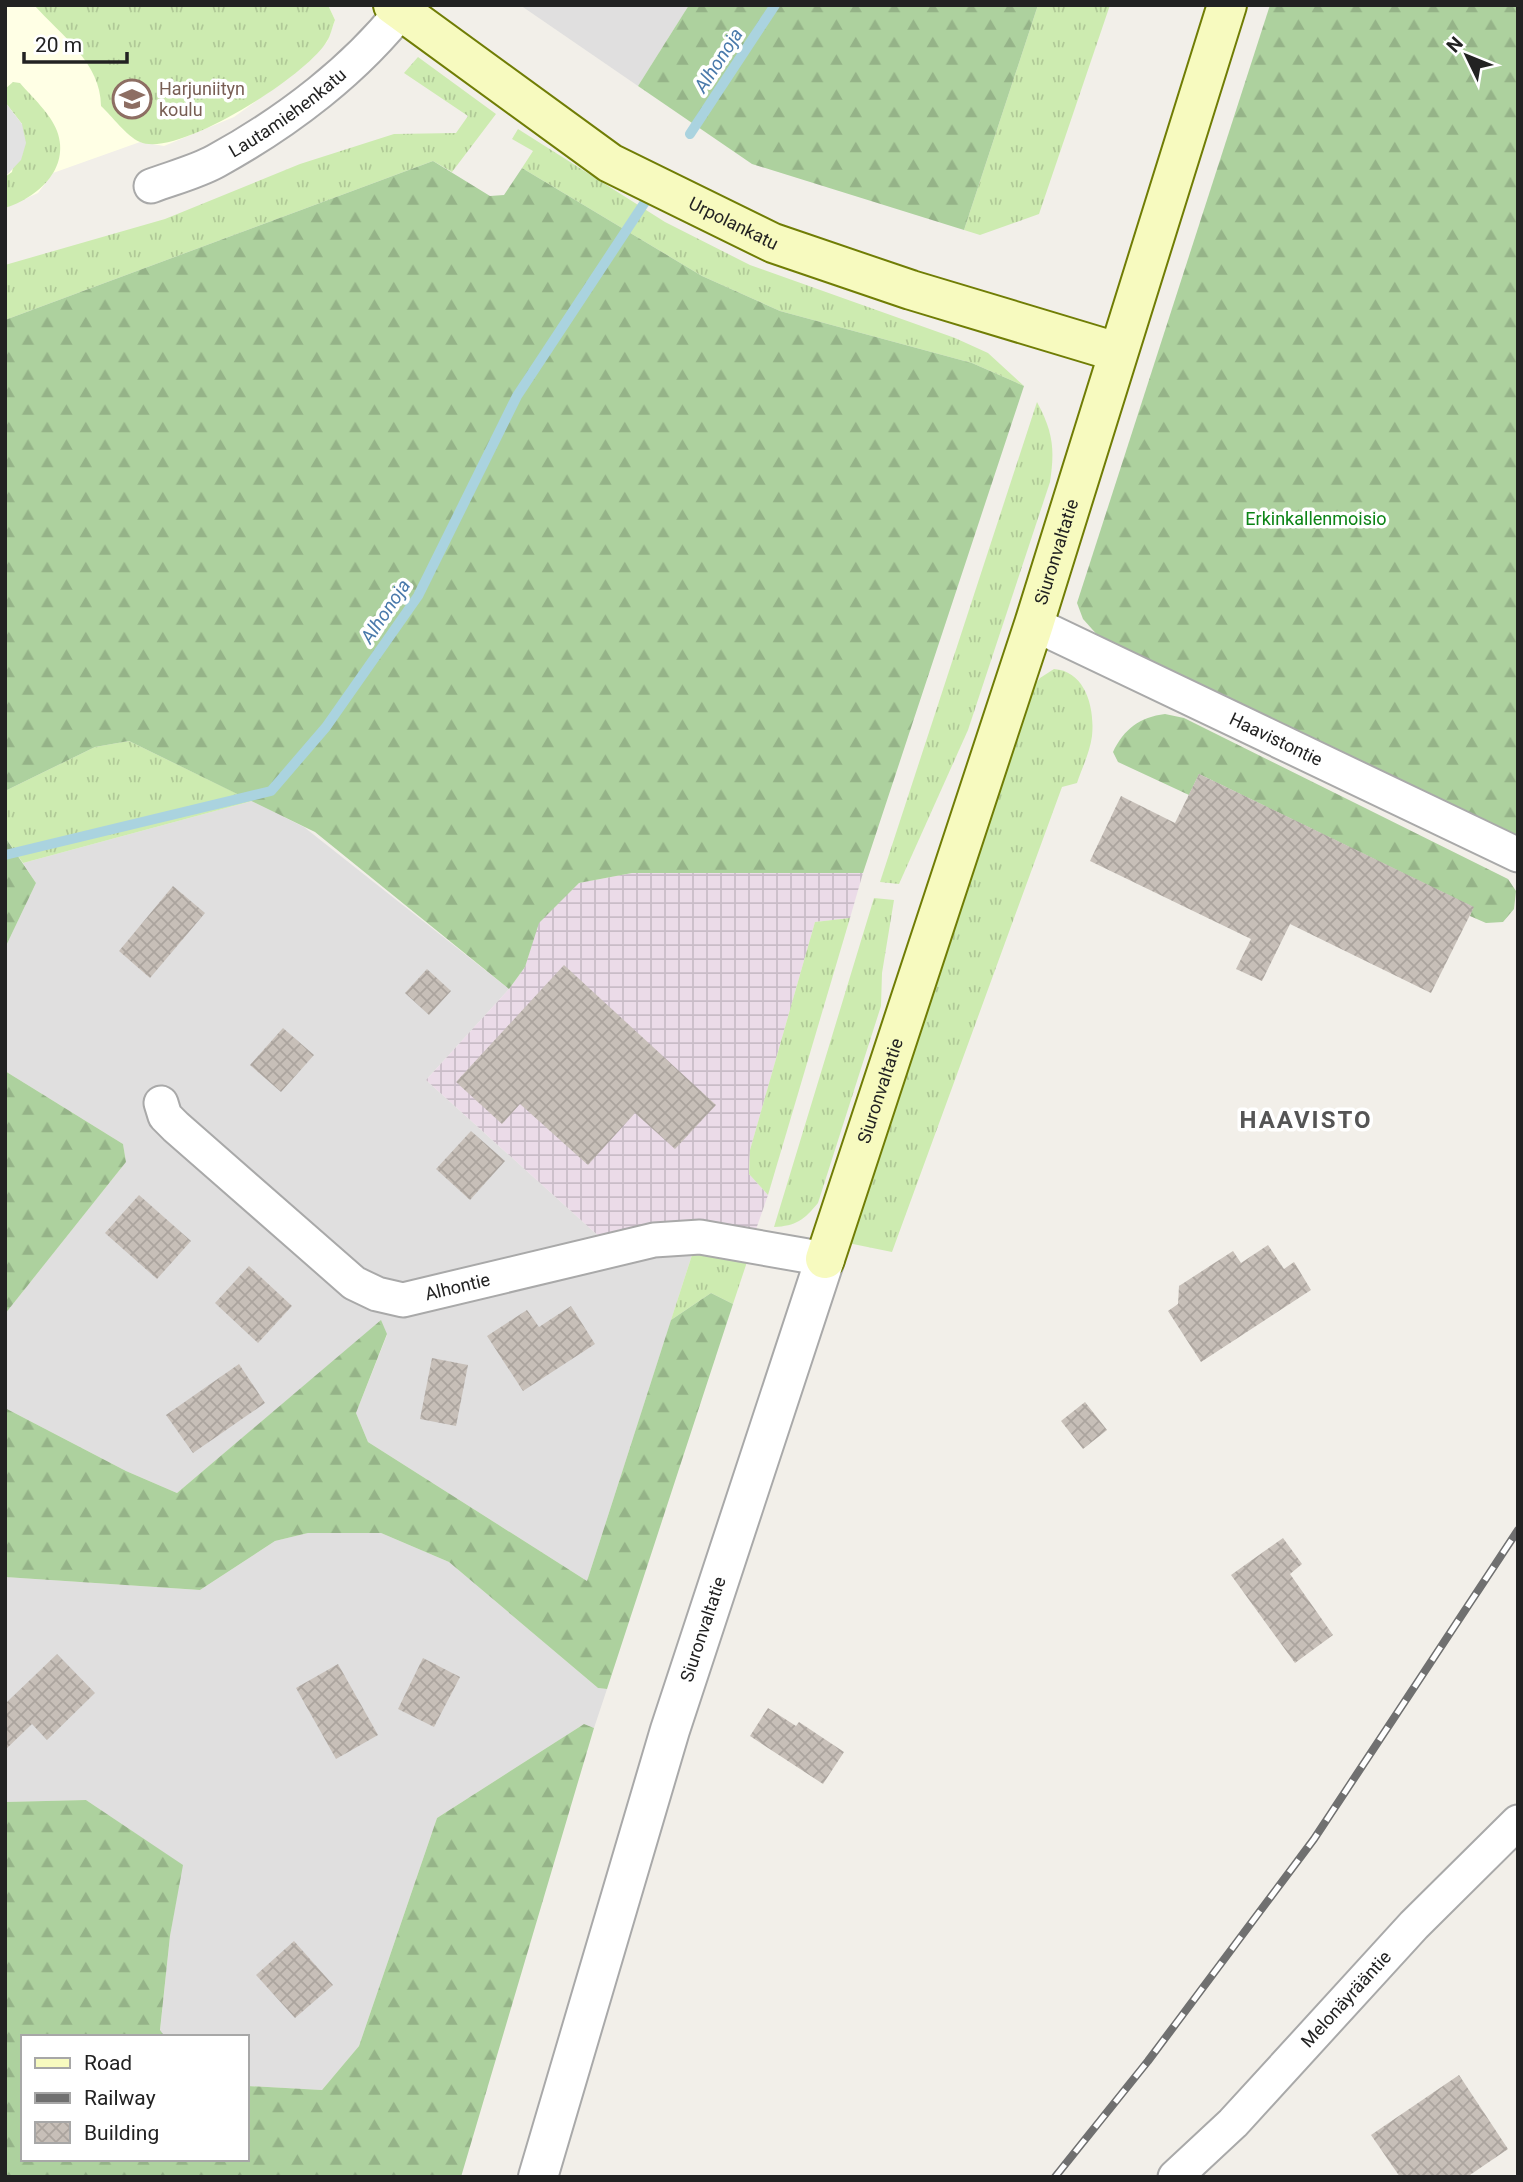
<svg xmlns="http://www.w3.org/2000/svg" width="1523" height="2182" font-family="Roboto,sans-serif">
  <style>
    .residential { fill: #e0dfdf }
    .industrial { fill: url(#industrial-grid) }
    .education { fill: #ffffe5 }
    .grass { fill: url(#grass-tufts) }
    .forest { fill: url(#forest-firs) }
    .parking { fill: #e2e2e2 }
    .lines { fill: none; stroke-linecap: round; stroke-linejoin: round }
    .stream { stroke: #aad3df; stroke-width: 10 }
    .building { fill: url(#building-cross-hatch) }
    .minor-casing { stroke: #a9a9a9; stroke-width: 37 }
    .tertiary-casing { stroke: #a9a9a9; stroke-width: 42 }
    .secondary-casing { stroke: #707d05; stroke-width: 42 }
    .minor { stroke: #fff; stroke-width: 33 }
    .tertiary { stroke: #fff; stroke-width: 38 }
    .secondary { stroke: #f7fabf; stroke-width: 38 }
    .rail-casing { stroke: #707070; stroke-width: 8 }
    .rail { stroke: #fff; stroke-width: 5; stroke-dasharray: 16; stroke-linecap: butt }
    .labels { text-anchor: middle; stroke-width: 7; stroke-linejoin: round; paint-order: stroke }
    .education-label { font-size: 18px; fill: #785e54; stroke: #fff; text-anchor: start }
    .street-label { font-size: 18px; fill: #222; stroke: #fff }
    .park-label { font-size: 18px; fill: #0c8416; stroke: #fff }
    .water-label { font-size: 19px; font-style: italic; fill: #4a7aab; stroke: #fff }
    .district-label { font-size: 24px; font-weight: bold; letter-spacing: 2px; fill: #555; stroke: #fff }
  </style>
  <defs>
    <pattern id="industrial-grid" width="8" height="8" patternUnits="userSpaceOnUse" patternTransform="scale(1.75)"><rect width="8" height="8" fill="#ebdbe8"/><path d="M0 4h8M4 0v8" fill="none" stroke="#c9bcc7"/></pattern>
    <pattern id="grass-tufts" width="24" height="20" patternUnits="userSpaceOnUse" patternTransform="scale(1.75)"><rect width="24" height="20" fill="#cdebb0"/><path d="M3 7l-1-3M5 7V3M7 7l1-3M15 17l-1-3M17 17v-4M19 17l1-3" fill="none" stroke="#b0c997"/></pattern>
    <pattern id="forest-firs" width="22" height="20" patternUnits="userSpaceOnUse" patternTransform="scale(1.75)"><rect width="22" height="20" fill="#add19e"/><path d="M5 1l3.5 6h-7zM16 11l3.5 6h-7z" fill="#95b388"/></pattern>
    <pattern id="building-cross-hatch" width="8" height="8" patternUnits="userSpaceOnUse" patternTransform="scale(1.75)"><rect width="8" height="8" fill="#c7bfb8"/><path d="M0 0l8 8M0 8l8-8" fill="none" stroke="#aba49e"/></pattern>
  </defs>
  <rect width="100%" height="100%" fill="#f2efe9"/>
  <g class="residential">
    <polygon points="520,5 689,5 638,86"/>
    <polygon points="252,801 304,827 509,989 426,1080 603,1240 403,1286 378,1282 358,1271 177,1109 160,1128 345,1290 363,1302 386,1311 636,1255 693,1252 587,1581 368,1442 356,1413 387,1335 381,1321 177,1493 126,1471 5,1408 5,1314 126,1162 123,1144 5,1071 5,948 36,883 23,863"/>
    <polygon points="308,1533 381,1533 449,1562 598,1688 607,1689 594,1728 584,1724 437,1818 359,2046 322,2090 247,2086 247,2037 165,2037 160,2031 170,1936 182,1865 86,1800 5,1802 5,1577 200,1590 275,1541"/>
  </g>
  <polygon class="industrial" points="632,873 863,873 850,918 815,922 750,1150 749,1174 768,1195 754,1235 603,1240 426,1080 509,989 525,967 538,923 579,883"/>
  <polygon class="education" points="5,5 328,5 335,20 327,42 284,81 234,117 164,146 140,142 53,173 38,193 5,208"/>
  <g class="grass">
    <path d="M34 5H328L335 20C332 27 331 35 327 41 309 74 178 159 140 142 126 136 112 116 101 106 101 63 61 35 34 5Z"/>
    <polygon points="1038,5 1110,5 1039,214 980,235 964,230"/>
    <polygon points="418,57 496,114 452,172 433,161 5,320 5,265 165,219 300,164 394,134 456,133 468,116 404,73"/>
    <path d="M13 82 20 83C32 97 51 114 57 131 71 169 37 198 5 208V177L12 172 22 124 5 102V89Z"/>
    <polygon points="518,129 665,222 750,265 955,338 988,353 1024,386 972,363 780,311 702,276 522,168 533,151 512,139"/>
    <path d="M1037 402C1053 432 1055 449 1050 482L968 730 899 884 880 882Z"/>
    <path d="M1054 669C1085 671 1095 707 1092 736 1090 752 1082 768 1077 783L1062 787 892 1252 848 1243 1028 694 1040 678Z"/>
    <polygon points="129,741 252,801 23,863 5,837 5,791 95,747"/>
    <path d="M874 898 894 900 882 973 881 1006 818 1203C804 1220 796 1226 774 1227Z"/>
    <polygon points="850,918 768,1195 749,1174 750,1150 815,922"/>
    <polygon points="693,1252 748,1259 733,1304 711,1293 671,1320"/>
  </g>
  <g class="forest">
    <polygon points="689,5 1038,5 964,230 752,164 638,86"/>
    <polygon points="1270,5 1518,5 1518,842 1100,638 1083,619 1077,603"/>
    <polygon points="433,161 490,196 504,195 522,168 702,276 780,311 972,363 1024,386 863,873 632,873 579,883 539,923 525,967 509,989 315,832 129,741 95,747 5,791 5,320"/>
    <path d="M1165 714 1184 718 1508 879 1516 891 1514 909 1503 922 1486 923 1470 916 1473 907 1199 774 1189 795 1118 762 1113 752C1124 729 1140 717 1165 714Z"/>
    <polygon points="5,837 36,883 5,948"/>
    <polygon points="5,1071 123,1144 126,1162 5,1314"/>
    <polygon points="711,1293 733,1304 607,1689 598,1688 449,1562 381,1533 308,1533 275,1541 200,1590 5,1577 5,1408 126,1471 177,1493 381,1320 387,1334 356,1413 368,1442 587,1581 671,1320"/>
    <polygon points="584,1724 594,1728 461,2177 5,2177 5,1802 86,1800 183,1865 170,1936 160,2030 165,2037 23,2037 23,2159 247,2159 247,2086 322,2090 359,2046 437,1818"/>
  </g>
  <polygon class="parking" points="5,102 22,124 26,143 21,160 5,177"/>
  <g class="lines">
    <g class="stream">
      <polyline points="690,134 775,5"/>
      <polyline points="5,855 271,791 326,727 418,596 517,396 645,202"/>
    </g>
  </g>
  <g class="building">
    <polygon points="1199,774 1474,907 1431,993 1290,924 1262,981 1236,969 1251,939 1090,861 1121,796 1175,823"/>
    <polygon points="173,886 205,913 150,978 119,951"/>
    <polygon points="564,965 716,1105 675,1149 635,1113 588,1165 520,1104 502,1124 456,1082"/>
    <polygon points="427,969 451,991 429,1015 405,993"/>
    <polygon points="283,1028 314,1055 281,1092 250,1065"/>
    <polygon points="471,1131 505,1161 470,1200 436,1169"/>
    <polygon points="139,1195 191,1241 157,1279 105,1233"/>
    <polygon points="1268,1245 1284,1269 1294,1262 1311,1290 1201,1362 1168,1311 1178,1304 1179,1286 1233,1251 1241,1263"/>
    <polygon points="249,1266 292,1306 258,1343 215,1303"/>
    <polygon points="571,1306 595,1344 523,1391 487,1336 527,1310 539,1327"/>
    <polygon points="432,1358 468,1365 456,1426 420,1419"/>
    <polygon points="239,1364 265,1403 193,1453 166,1415"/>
    <polygon points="1085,1402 1107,1430 1083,1449 1061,1421"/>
    <polygon points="1283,1538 1302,1564 1290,1574 1333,1635 1295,1663 1231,1575"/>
    <polygon points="57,1654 95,1693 47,1740 32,1724 5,1750 5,1704"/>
    <polygon points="423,1658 460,1677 434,1727 398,1709"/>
    <polygon points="338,1664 378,1735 336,1759 296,1688"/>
    <polygon points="768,1708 796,1726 799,1722 844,1752 823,1784 750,1736"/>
    <polygon points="294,1941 333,1985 295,2018 256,1975"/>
    <polygon points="1459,2075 1508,2149 1467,2177 1400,2177 1371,2135"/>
  </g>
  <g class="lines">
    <defs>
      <g id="minor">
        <path id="s1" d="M151 186C172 178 196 172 216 161 287 122 357 69 406 5"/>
        <path id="s2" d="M1034 624 1518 855"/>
        <path id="s3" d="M161 1103 165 1116 176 1127 354 1283 377 1294 403 1300 654 1240 700 1237 825 1259"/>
        <path id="s4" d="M1175 2177 1233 2123 1414 1925 1518 1822"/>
      </g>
      <g id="tertiary">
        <path id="s5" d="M538 2177 670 1730 825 1259"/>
      </g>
      <g id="secondary">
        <path id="s6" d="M393 5 610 163 773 243 911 290 1117 352"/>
        <path id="s7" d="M825 1259 1034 624 1227 5"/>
      </g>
    </defs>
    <use href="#minor" class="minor-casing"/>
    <use href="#tertiary" class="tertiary-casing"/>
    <use href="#secondary" class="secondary-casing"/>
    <use href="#minor" class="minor"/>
    <use href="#tertiary" class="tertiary"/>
    <use href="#secondary" class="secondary"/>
    <defs>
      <polyline id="rail" points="1055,2177 1148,2061 1314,1839 1518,1530"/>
    </defs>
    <use href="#rail" class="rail-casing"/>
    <use href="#rail" class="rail"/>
  </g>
  <defs>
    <symbol id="school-ring" viewBox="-11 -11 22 22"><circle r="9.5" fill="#fff" stroke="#8d6e63" stroke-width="1.5"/><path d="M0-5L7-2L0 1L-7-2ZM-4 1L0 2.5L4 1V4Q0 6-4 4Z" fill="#8d6e63"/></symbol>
  </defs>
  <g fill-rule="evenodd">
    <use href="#school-ring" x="110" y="77" width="44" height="44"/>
  </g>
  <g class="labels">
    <g class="education-label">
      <text x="159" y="95">Harjuniityn<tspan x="159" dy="21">koulu</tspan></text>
    </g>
    <g class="street-label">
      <text dy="6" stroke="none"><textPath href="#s1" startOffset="156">Lautamiehenkatu</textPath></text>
      <text dy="6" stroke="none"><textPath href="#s6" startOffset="406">Urpolankatu</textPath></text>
      <text dy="6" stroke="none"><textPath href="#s7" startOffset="744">Siuronvaltatie</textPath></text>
      <text dy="6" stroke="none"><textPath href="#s2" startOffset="268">Haavistontie</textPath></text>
      <text dy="6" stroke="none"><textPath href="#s7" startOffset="177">Siuronvaltatie</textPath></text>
      <text dy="6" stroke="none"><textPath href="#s3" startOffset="374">Alhontie</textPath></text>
      <text dy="6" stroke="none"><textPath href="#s5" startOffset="572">Siuronvaltatie</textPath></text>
      <text dy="6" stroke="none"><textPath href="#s4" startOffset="247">Melonäyrääntie</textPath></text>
    </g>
    <g class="park-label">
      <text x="1316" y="525">Erkinkallenmoisio</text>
    </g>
    <g class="water-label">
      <text transform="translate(718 60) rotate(-57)" y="7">Alhonoja</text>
      <text transform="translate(385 611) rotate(-56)" y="7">Alhonoja</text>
    </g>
    <g class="district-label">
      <text x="1306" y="1128">HAAVISTO</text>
    </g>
  </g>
  <rect width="1523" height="2182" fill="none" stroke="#222222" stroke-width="14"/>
  <rect x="21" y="2035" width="228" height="126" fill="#ffffff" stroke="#a7a7a7" stroke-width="2"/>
  <rect x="35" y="2058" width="35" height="10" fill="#f7fabf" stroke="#a7a7a7" stroke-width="2"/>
  <text x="84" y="2070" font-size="21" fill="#222222">Road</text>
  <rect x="35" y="2093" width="35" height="10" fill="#707070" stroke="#a7a7a7" stroke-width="2"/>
  <text x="84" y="2105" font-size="21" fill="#222222">Railway</text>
  <rect x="35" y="2122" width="35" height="21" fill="url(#building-cross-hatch)" stroke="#a7a7a7" stroke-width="2"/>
  <text x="84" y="2140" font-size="21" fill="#222222">Building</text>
  <g transform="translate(1467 56) rotate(313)" stroke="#ffffff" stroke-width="5" paint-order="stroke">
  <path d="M0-5L12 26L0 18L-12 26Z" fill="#222222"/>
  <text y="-10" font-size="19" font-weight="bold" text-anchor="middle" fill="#222222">N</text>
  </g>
  <path d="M24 52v10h103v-10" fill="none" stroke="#222222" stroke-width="3.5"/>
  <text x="35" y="52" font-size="21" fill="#222222" stroke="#ffffff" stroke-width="5" paint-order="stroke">20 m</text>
</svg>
